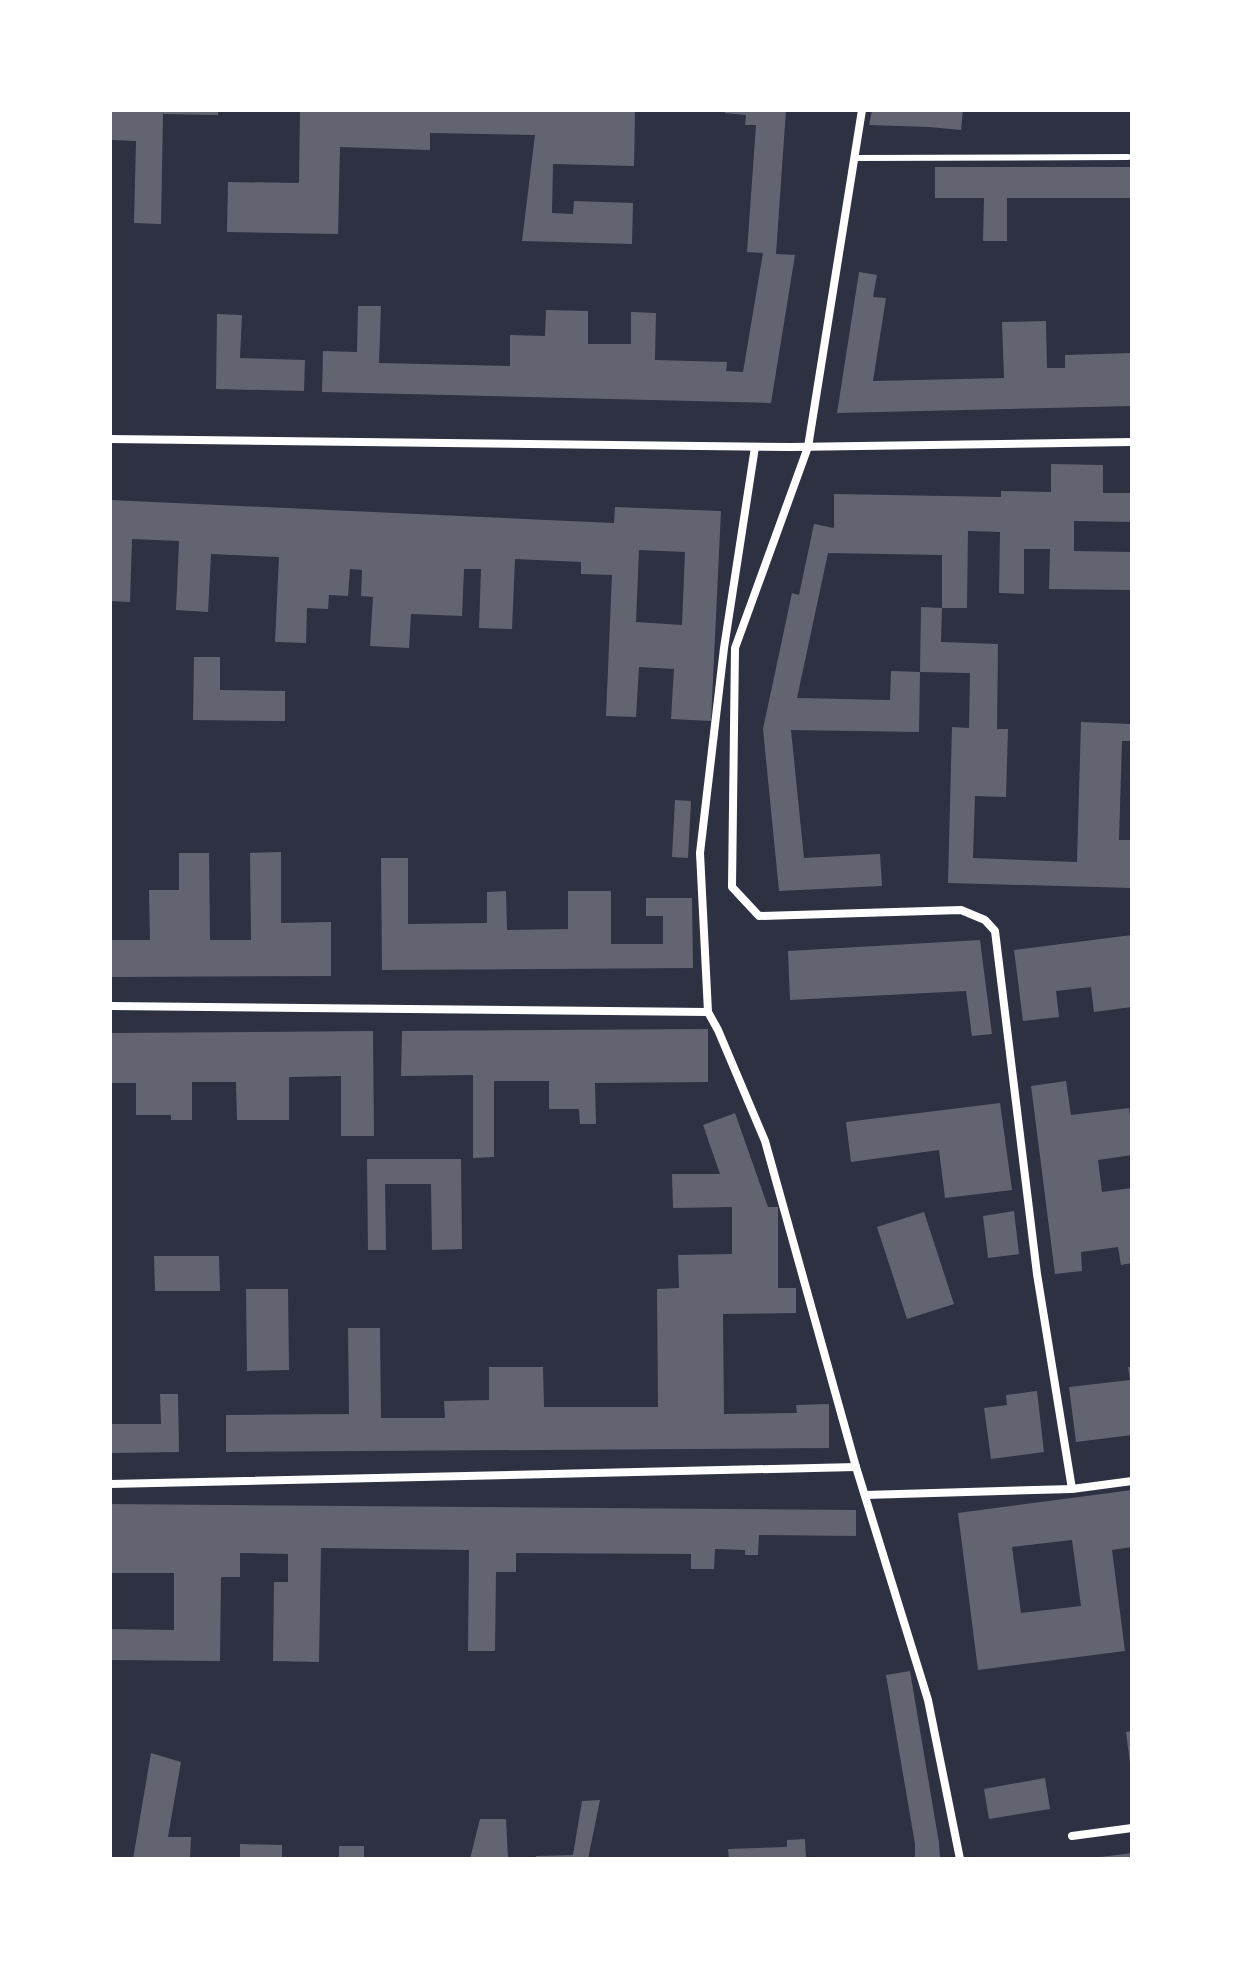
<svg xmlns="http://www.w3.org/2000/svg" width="1242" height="1969" font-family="Cabin,sans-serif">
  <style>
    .building { fill: #626471; fill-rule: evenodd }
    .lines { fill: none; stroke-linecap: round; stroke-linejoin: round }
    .service { stroke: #fff; stroke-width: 6 }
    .minor { stroke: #fff; stroke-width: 8 }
  </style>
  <rect width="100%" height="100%" fill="#2d3142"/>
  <g class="building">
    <polygon points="112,110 218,110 218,115 163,114 161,224 134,223 136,141 112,140"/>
    <polygon points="300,110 635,110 634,166 553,164 552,213 573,214 574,201 633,203 632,244 522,241 535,135 430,133 430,150 340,147 338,234 227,232 228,182 299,183"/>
    <polygon points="725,110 786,110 776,254 795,255 771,403 322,392 323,351 357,352 358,306 381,306 379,363 510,366 510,335 545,336 546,310 588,311 588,344 631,344 631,312 656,313 655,360 727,362 726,371 743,372 763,253 747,252 756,125 745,125 746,115 725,113"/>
    <polygon points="872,110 963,110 961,130 929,127 869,125"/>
    <polygon points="935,167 1132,167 1132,198 1007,198 1007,241 983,241 984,198 935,198"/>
    <polygon points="859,272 877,275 873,297 886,298 873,381 1004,378 1002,322 1046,321 1047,368 1065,368 1065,355 1132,353 1132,406 837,413"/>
    <polygon points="217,314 242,315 240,358 305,360 304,391 216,389"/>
    <polygon points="1051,464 1103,465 1103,493 1132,493 1132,522 1074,521 1074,551 1131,552 1131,590 1049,589 1050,549 1024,549 1024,594 999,593 1000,532 968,531 967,608 942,608 942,555 828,553 797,698 890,700 891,671 920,672 919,732 791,730 804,858 880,854 882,886 779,891 763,729 792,593 799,595 814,524 834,528 834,494 1001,497 1001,491 1051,492"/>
    <path d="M110 500 614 523 615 507 721 511 711 721 671 719 674 669 639 667 636 717 606 716 612 575 581 574V562L515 559 512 629 479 628 481 569H464L462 616 411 614 409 648 370 646 373 597 361 596 362 570 350 569 348 596 329 595 328 609 307 608 306 643 275 642 279 557 211 554 208 612 176 610 179 541 132 539 130 602 110 601ZM639 550 685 552 682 625 636 622Z"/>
    <polygon points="921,607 942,608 941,642 998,644 997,729 1008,729 1006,797 975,796 973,858 1077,862 1081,722 1132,724 1132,741 1122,741 1119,840 1132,840 1132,888 948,883 952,727 969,728 970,673 920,672"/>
    <polygon points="194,657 220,657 220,690 285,691 285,721 193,720"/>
    <polygon points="675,800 691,801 688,858 672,857"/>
    <polygon points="281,852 281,923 331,922 331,976 110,977 110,940 150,940 149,890 179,890 179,853 209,853 210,940 251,940 250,853"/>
    <polygon points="381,858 408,858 408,924 487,923 487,892 506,891 507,930 568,929 568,891 611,891 611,944 663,944 663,916 646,916 646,898 692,898 693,968 382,970"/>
    <polygon points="1132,935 1132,1007 1094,1012 1091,987 1056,991 1059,1017 1023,1021 1014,950"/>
    <polygon points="980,940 992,1034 972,1036 966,991 790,1000 788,951"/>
    <polygon points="708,1029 708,1082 595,1083 596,1124 580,1124 579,1109 549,1109 549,1081 494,1081 494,1157 473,1158 473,1075 401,1076 402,1031"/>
    <polygon points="373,1031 374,1136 341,1136 341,1076 289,1077 289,1120 237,1120 236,1082 192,1082 192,1120 171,1120 171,1115 136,1115 136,1083 110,1083 110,1033"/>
    <polygon points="1066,1081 1071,1115 1129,1108 1132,1132 1132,1155 1098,1160 1102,1192 1132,1188 1132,1263 1121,1265 1118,1247 1081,1252 1082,1271 1055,1274 1031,1086"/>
    <polygon points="1000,1103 1012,1190 945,1198 939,1150 851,1162 846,1122"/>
    <polygon points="735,1113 768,1207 778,1207 778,1288 796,1288 796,1313 723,1314 724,1414 797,1413 796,1405 829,1404 829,1448 226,1452 226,1415 349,1414 348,1328 380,1328 381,1418 445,1418 444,1401 489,1400 489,1367 543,1367 544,1407 658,1407 657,1289 679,1288 678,1255 732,1254 732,1207 673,1208 672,1174 720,1174 703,1125"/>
    <polygon points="367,1159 461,1159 462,1249 432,1250 431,1184 385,1184 386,1250 368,1250"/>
    <polygon points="1014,1211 1019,1254 988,1258 983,1216"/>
    <polygon points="924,1212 954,1304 907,1319 877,1227"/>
    <polygon points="154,1256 219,1256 220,1291 155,1291"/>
    <polygon points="246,1289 288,1289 289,1370 247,1371"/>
    <polygon points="1128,1367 1132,1367 1132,1435 1076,1442 1069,1387 1130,1380"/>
    <polygon points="1037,1391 1044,1452 991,1459 984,1408 1007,1405 1006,1395"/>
    <polygon points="160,1394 178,1394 179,1452 110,1453 110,1424 161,1424"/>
    <path d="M1132 1490V1547L1112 1550 1125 1651 978 1670 958 1513ZM1072 1540 1081 1606 1021 1613 1012 1547Z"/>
    <polygon points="110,1504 856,1510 856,1536 759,1535 758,1555 745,1555 745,1550 715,1549 714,1569 691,1569 691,1554 516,1553 516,1572 496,1572 495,1651 468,1651 469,1550 321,1548 319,1662 273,1661 274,1582 288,1582 288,1554 240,1553 240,1577 221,1577 220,1661 110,1660 110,1629 174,1630 174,1573 110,1573"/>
    <polygon points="910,1671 939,1843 940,1859 915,1859 915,1844 886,1675"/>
    <polygon points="1132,1731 1132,1763 1130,1763 1126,1732"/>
    <polygon points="151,1753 181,1762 168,1837 191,1837 190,1859 133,1859"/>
    <polygon points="1045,1778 1050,1809 989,1819 984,1789"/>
    <polygon points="600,1800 588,1859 536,1859 536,1856 573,1855 582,1801"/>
    <polygon points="480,1819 506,1819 508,1859 470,1859"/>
    <polygon points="805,1839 806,1859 729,1859 728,1849 787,1847 787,1840"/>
    <polygon points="240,1844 282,1845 282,1859 240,1859"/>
    <rect x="339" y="1846" width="25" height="13"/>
    <polygon points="1132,1853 1132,1859 1100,1859 1100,1857"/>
  </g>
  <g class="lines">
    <polyline class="service" points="854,158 1128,157"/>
    <g class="minor">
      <polyline points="862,110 808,447 735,648 732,887 759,916 961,910 985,920 995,931 1037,1274 1072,1489"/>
      <polyline points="110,439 790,447 1132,442"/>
      <polyline points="110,1006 708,1012 718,1030 765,1141 856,1467 928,1700 960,1859"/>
      <polyline points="708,1012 700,853 724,648 755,447"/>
      <polyline points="110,1484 856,1467"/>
      <polyline points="865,1495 1072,1489 1132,1481"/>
      <polyline points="1072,1836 1132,1828"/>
    </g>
  </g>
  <rect width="1242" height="1969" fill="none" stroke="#ffffff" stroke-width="224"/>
</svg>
